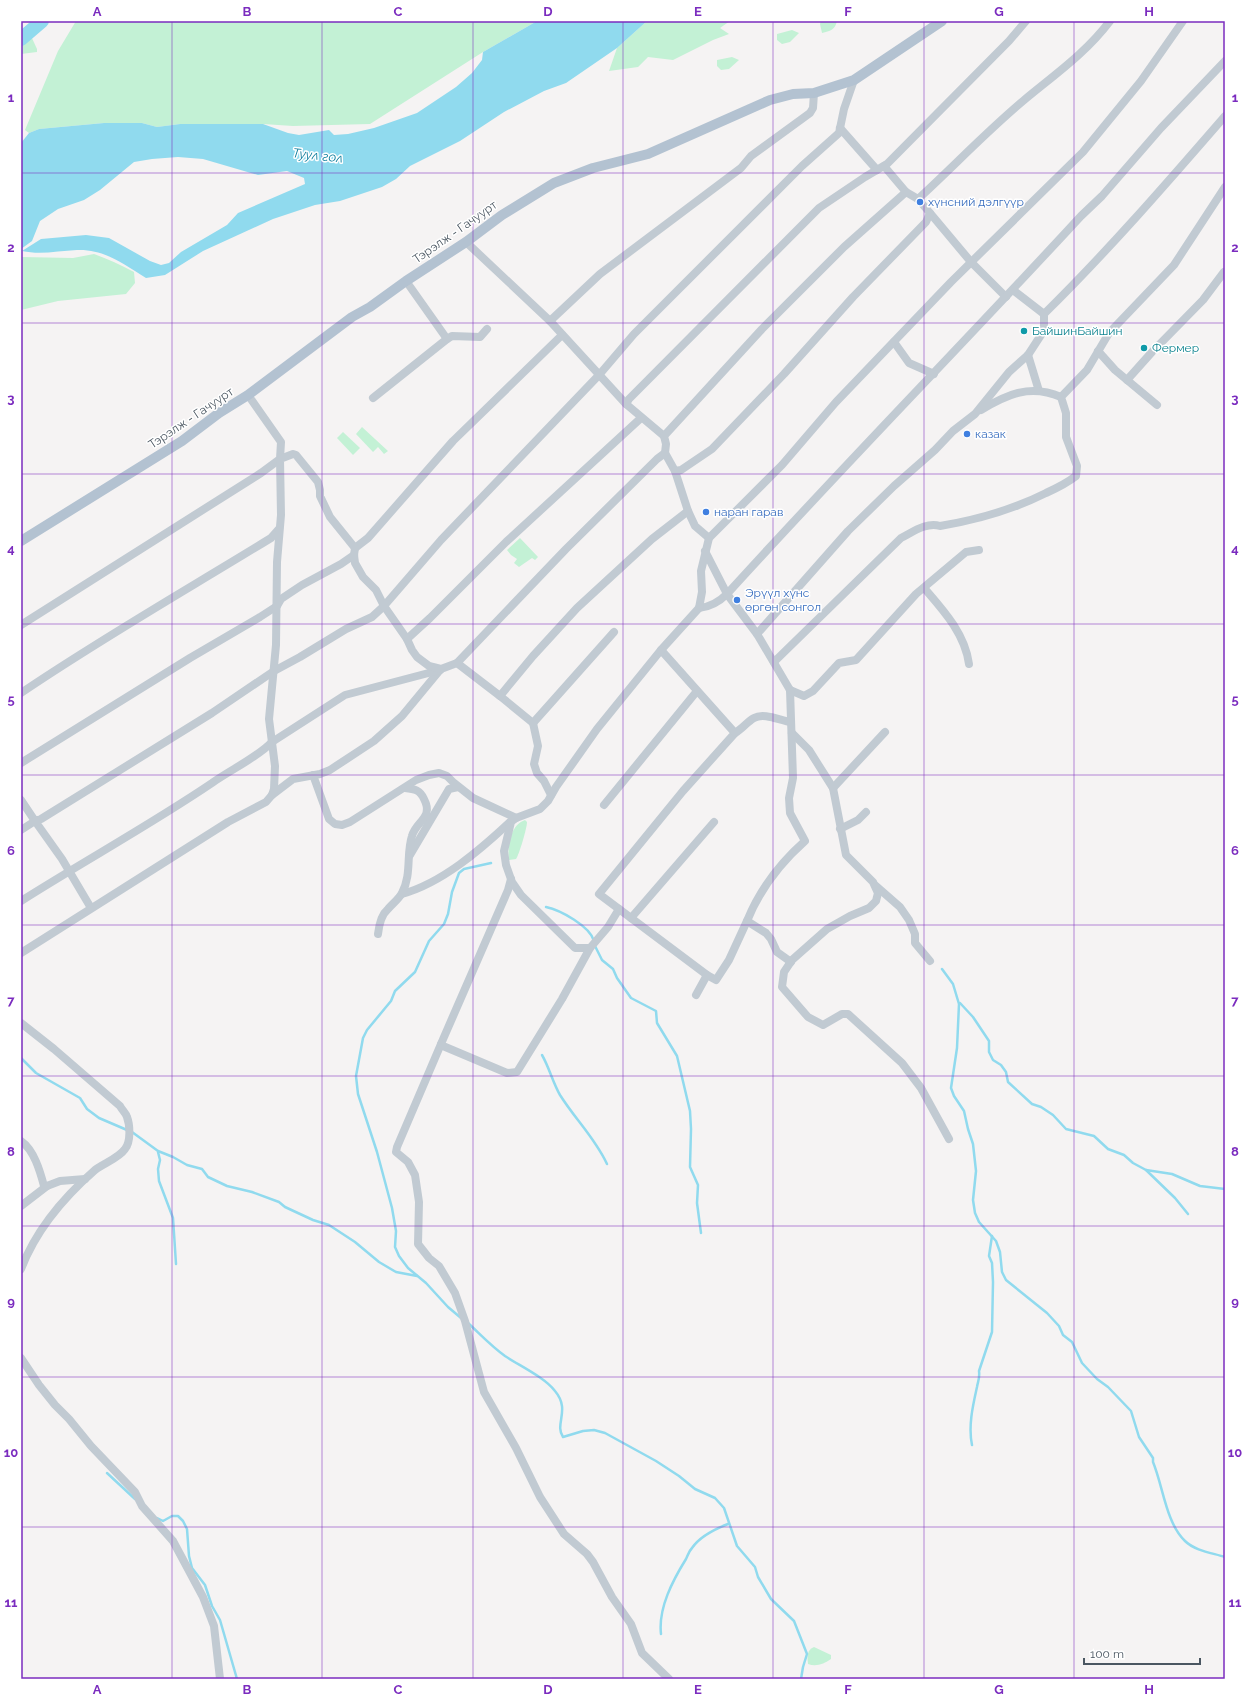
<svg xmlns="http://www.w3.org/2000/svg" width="1246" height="1700" font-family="Raleway,sans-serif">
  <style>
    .green { fill: #c3f1d5 }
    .water { fill: #90daee }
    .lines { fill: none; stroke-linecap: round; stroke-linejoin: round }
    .stream { stroke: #90daee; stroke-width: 2.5 }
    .river { stroke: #90daee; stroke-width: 14 }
    .minor { stroke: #c1cad2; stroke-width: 8 }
    .major { stroke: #b3c2d1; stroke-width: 10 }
    .grid { fill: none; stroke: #7b2cbf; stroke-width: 1; stroke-opacity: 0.55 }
    .shop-dot { fill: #3f7fe0; stroke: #fff; stroke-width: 1.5 }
    .culture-dot { fill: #0f9aa8; stroke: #fff; stroke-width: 1.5 }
    .labels { text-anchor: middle; stroke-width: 3; stroke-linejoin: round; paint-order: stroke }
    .shop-label { font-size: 12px; fill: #366cbe; stroke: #fff; text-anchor: start }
    .street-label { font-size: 12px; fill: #4a5661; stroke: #fff }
    .culture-label { font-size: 12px; fill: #0d838f; stroke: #fff; text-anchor: start }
    .water-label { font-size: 13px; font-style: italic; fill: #0c7c9b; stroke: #fff }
    .neatline { fill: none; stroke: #7b2cbf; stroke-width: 1.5 }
    .grid-label { font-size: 13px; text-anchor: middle; font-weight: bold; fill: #7b2cbf }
  </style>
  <rect width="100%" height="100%" fill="#f5f3f3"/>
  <g class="green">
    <polygon points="76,21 537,21 483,52 370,124 293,126 263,124 180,124 157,127 142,123 104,123 39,129 29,133 25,130 58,51"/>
    <polygon points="647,21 730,21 720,28 729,34 713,40 673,60 648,57 638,67 609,71 617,48"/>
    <path d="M821 21H837C835 30 830 31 822 33L820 24Z"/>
    <polygon points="792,30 799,33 790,42 782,44 777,40 777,34"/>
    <polygon points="31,36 37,49 37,52 21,54 21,42"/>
    <polygon points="732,57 739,60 729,69 721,70 717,66 717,60"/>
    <path d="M94 254C108 259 121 265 134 272L135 283 126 294 58 301 21 310V257L73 258Z"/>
    <polygon points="362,427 388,451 384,454 378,447 373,452 356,434"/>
    <polygon points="343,432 360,448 353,455 337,438"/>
    <polygon points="520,538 538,557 535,560 532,558 519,567 514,563 517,559 511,555 507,550"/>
    <path d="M525 820 527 822C527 828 519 855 516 859L509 860C507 847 510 825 525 820Z"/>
    <path d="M814 1647 831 1655V1659C824 1664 816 1667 808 1664 807 1656 807 1650 814 1647Z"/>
  </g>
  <path class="water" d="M537 21H647L617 48 566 83 544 91 504 112 460 141 410 166 396 179 382 187 340 201 315 205 273 219 203 251 165 275 146 278C123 264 105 249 77 250 58 251 40 255 22 251L41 239 86 235 109 238 150 261 161 265 169 263 181 252 227 225 238 213 305 184 304 178 287 171 258 175 203 159 178 157 152 159 134 162 100 190 84 200 58 209 40 221 32 241 21 249V143L29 133 39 129 104 123H142L157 127 180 124H263L288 133 299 135 329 130 334 135 348 134 374 128 417 113 456 87 472 73 482 60 483 52Z"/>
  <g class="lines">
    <g class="stream">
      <path d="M546 907C560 910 590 926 594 941"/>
      <polyline points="595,946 602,960 613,969 617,978 631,998 656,1011 657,1023 677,1056 690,1111 691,1129 690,1167 698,1185 697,1203 701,1233"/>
      <path d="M942 969 953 984 959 1004 957 1048 951 1088 954 1096 964 1111 968 1129 973 1144 976 1171 973 1200 975 1213 979 1222 996 1241 1000 1252 1002 1272 1006 1280 1047 1313 1059 1326 1063 1335 1072 1342 1082 1363 1097 1379 1108 1387 1131 1411 1139 1437 1153 1458V1462C1163 1486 1166 1523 1185 1541 1195 1551 1213 1553 1225 1557"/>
      <polyline points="960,1003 973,1017 989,1041 989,1052 993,1060 1001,1065 1006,1072 1008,1082 1032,1104 1041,1107 1053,1115 1066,1129 1094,1136 1108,1149 1124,1155 1133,1163 1146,1170 1172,1174 1200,1186 1225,1189"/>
      <path d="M542 1055C549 1067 553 1083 560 1095 575 1119 595 1138 607 1164"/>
      <polyline points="21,1058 36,1073 80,1098 87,1109 99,1118 127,1130"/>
      <polyline points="132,1132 158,1151 173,1157 187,1165 202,1169 208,1177 227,1186 252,1192 279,1202 285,1207 313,1220 329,1225 355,1242 379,1262 396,1272 417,1276"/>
      <polyline points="158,1152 160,1160 158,1169 159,1181 173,1218 176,1264"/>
      <polyline points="1146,1170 1175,1198 1188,1214"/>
      <polyline points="461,1318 448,1307 426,1283 408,1268 399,1256 395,1247 396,1231 392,1208 377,1152 358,1094 356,1076 363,1038 367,1030 391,1001 395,991 415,972 429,941 444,924 448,914 452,892 459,873 464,869 491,863"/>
      <path d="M468 1323C480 1334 491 1346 505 1356 520 1366 544 1377 555 1391 571 1410 554 1424 563 1437L583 1431 594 1430 605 1433 656 1461 679 1476 695 1489 715 1498 724 1508 737 1546 755 1567 758 1577 771 1599 794 1621 807 1654 803 1667 801 1679"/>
      <path d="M972 1445C968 1426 973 1405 977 1387 978 1381 980 1378 979 1371L992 1332 993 1282 992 1263 989 1256 992 1236"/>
      <polyline points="107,1473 135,1499"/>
      <polyline points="157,1518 163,1521 172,1516 178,1516 183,1521 187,1529 189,1556 192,1568 205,1585 212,1606 220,1620 237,1679"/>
      <path d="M661 1634C658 1608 673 1580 686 1559 688 1555 689 1551 692 1548 700 1536 715 1529 728 1524"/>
    </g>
    <polyline class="river" points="21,39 42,21"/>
    <g class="minor">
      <polyline points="840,128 877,170"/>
      <polyline points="884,166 906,192"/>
      <polyline points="930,213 971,262 1006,297"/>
      <polyline points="466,242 550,321 626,404"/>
      <polyline points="1013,290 1044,314"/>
      <polyline points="550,321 600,274 741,168 751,156 810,113 813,108 814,93"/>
      <polyline points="447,339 452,336 480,337 487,329"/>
      <polyline points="894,342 909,363 934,374"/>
      <polyline points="1098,351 1115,370 1157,405"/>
      <polyline points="1028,355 1039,391"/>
      <polyline points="1127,380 1152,352 1203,300 1224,272"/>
      <polyline points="373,398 447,339 406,281"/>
      <path d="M981 410C1008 394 1030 384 1061 397"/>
      <polyline points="664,436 626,404 629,399 819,208 865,177 887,164 1009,41 1026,21"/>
      <polyline points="675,471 665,453 666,444 664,436 762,329 844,247 906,192 918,199"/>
      <path d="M709 538 695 526 688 511 675 471 681 470 712 449 784 374 853 297 926 222 930 213 918 199C953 167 986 132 1023 101 1054 75 1085 54 1110 21"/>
      <polyline points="355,548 368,538 453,441 562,335"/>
      <path d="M925 589C944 611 965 634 969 664"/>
      <path d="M699 608C711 607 719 602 727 594L705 551"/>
      <polyline points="21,625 261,473 280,459 281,442 248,395"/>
      <polyline points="614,632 533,723 500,696 533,656 577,608 652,539 688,511"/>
      <path d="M757 634 727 594C843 466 964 343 1081 216L1102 196 1161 128 1225 61"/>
      <polyline points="407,639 430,618 506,542 641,418"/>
      <polyline points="661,650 735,733 683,791 599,894 707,975"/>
      <path d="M774 662 901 538C913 532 926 522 940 526 977 520 1012 510 1046 493 1057 488 1067 483 1076 476L1077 466 1066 437V413L1061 397 1087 370 1109 333 1174 265 1225 187"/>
      <polyline points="457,663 566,549 657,459 665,453"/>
      <polyline points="790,690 804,696 813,691 839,663 856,660 916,594 966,552 979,550"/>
      <path d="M21 693C102 638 188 589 271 538L279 529"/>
      <polyline points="533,723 538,746 534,764 537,773 544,781 551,795"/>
      <path d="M735 733C742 729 747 722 754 718 764 712 781 721 791 722"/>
      <polyline points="792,733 809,750 833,788 846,855 873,882 878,893 876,901 869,908 850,916 827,929 792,960 784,972 782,987 808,1017 823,1025 842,1014 848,1014 902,1063 921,1088 949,1139"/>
      <polyline points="21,763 190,658 260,617 277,606 281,599 302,585 341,564 354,555"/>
      <polyline points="313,775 329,819 335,824 342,825 350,822 416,780 429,775 439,773 447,776 454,783 473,798 516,818"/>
      <polyline points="833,788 885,732"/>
      <polyline points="272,795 293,779 320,774 330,770 374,741 402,716 440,670"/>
      <polyline points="21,800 35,821 41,819 212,713 274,671 300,657 346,629 372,617 384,606 441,540 599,375 634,334 802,166 839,133 844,109 854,80"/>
      <polyline points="604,805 697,691"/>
      <polyline points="840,829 858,820 866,812"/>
      <polyline points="21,830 35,821 62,859 91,908"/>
      <polyline points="410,855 449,789 458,787"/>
      <polyline points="511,879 508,890 444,1037 441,1044 443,1046 507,1073 517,1072 562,999 590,948"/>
      <polyline points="876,886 900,907 909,920 915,934 915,943 930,961"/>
      <path d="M402 894C442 883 480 850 510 822"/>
      <path d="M21 901C84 861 150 825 212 783 230 770 258 757 272 742L345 695 440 670"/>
      <polyline points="619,909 608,927 590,948 575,948 521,895 512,882 506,865 504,851 511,822 516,818 540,809 548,801 556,787 597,729 661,650 699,608 702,592 701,571 709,538 782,465 836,402 951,282 1083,152 1141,81 1183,21"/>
      <polyline points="631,918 714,822"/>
      <path d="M747 921C760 889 779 864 805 841L790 813 789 798 793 778 790 690 757 634 848 531 894 486 935 450 953 431 975 414 1009 372 1028 355 1041 335 1044 326V314C1108 251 1166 184 1225 116"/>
      <path d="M378 934C379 925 381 915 388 909 392 904 399 899 402 893 412 874 406 854 412 836 416 821 434 818 424 799 420 790 415 789 405 788"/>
      <polyline points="21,953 228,822 266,802 272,795 274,789 275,766 269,719 276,645 277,562 281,515 280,459 293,454 296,455 318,482 320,490 320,496 330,517 355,548 354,555 355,563 363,577 376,590 384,606 407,639 412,650 417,657 429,666 441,669 457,663 500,696"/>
      <polyline points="696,995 707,975 716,980 729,960 747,921 766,933 771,939 777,952 791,962"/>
      <path d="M21 1023 54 1049 120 1106C122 1110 126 1113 127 1117 130 1125 131 1142 125 1149 119 1158 104 1163 95 1170 64 1197 36 1230 21 1269"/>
      <polyline points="441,1044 397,1147 396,1152 408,1162 415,1175 419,1202 418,1244 429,1258 439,1266 455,1293 465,1321 484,1392 516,1448 540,1497 564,1534 587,1554 593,1562 612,1597 631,1624 642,1653 669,1679"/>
      <path d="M21 1141C34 1150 40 1171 44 1186H47L60 1181 85 1179"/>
      <polyline points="21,1206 47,1186"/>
      <polyline points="21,1358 39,1385 55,1405 69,1419 91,1446 135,1492 142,1506 173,1541 203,1597 214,1626 220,1679"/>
    </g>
    <polyline class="major" points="21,541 182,441 219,413 248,395 352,317 370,307 406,281 466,242 502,215 554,183 593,168 648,154 770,100 793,94 814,93 854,80 942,21"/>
  </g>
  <path class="grid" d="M172 21V1679M322 21V1679M473 21V1679M623 21V1679M773 21V1679M924 21V1679M1074 21V1679M21 173H1225M21 323H1225M21 474H1225M21 624H1225M21 775H1225M21 925H1225M21 1076H1225M21 1226H1225M21 1377H1225M21 1527H1225"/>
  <g class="shop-dot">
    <circle cx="920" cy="202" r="4"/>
    <circle cx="967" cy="434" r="4"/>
    <circle cx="706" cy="512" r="4"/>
    <circle cx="737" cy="600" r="4"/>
  </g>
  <g class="culture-dot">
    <circle cx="1024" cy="331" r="4"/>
    <circle cx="1144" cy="348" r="4"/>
  </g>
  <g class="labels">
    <g class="shop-label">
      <text x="928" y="206">хүнсний дэлгүүр</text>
      <text x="975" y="438">казак</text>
      <text x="714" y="516">наран гарав</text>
      <text x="745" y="597">Эрүүл хүнс<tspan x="745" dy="14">өргөн сонгол</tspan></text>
    </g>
    <g class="street-label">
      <text transform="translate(455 232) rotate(-35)" y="4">Тэрэлж - Гачуурт</text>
      <text transform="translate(191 418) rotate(-34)" y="4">Тэрэлж - Гачуурт</text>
    </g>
    <g class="culture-label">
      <text x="1032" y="335">БайшинБайшин</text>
      <text x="1152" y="352">Фермер</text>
    </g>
    <g class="water-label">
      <text transform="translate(318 155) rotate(6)" y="5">Туул гол</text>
    </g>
  </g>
  <rect width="1246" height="1700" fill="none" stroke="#ffffff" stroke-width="44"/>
  <path d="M1084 1658v6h116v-6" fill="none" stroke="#4a5661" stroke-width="2"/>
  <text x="1090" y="1658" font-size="12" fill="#4a5661" stroke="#ffffff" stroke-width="3" paint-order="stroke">100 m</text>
  <rect x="22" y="22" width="1202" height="1656" class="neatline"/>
  <g class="grid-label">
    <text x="97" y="16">A</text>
    <text x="247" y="16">B</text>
    <text x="398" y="16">C</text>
    <text x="548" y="16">D</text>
    <text x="698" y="16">E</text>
    <text x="848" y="16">F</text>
    <text x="999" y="16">G</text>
    <text x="1149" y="16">H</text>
    <text x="11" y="102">1</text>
    <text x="1235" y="102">1</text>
    <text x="11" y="252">2</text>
    <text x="1235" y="252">2</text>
    <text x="11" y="403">3</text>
    <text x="1235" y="403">3</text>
    <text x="11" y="553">4</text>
    <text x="1235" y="553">4</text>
    <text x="11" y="704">5</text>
    <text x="1235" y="704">5</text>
    <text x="11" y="855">6</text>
    <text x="1235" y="855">6</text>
    <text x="11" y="1005">7</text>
    <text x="1235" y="1005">7</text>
    <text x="11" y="1156">8</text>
    <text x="1235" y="1156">8</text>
    <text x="11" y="1306">9</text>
    <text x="1235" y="1306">9</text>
    <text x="11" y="1457">10</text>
    <text x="1235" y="1457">10</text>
    <text x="11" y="1607">11</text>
    <text x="1235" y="1607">11</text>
    <text x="97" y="1694">A</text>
    <text x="247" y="1694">B</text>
    <text x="398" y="1694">C</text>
    <text x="548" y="1694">D</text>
    <text x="698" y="1694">E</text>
    <text x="848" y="1694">F</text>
    <text x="999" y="1694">G</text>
    <text x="1149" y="1694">H</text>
  </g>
</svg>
